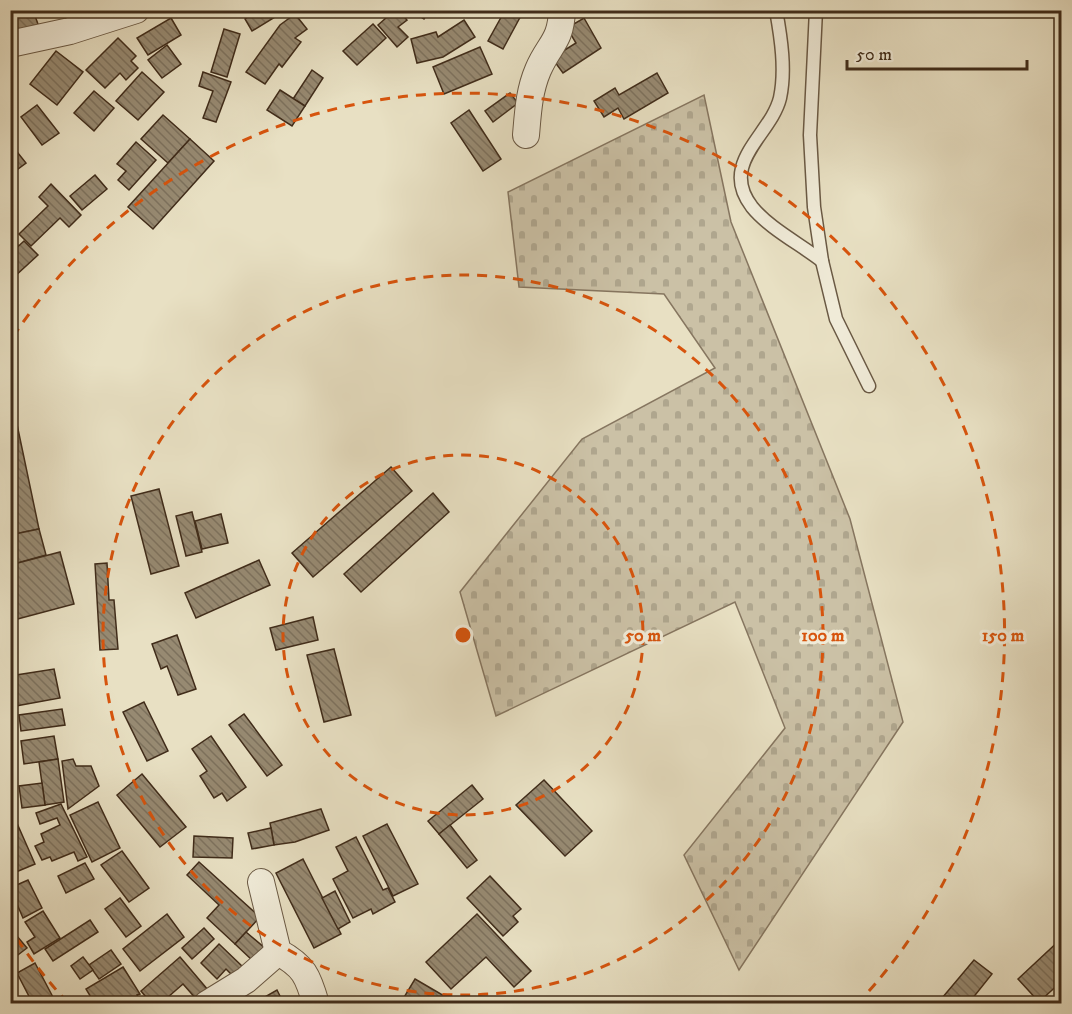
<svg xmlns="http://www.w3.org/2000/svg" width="1072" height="1014" font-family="'IM FELL DW Pica',serif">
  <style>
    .cemetery { fill: url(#cemetery-stones); stroke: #867660; stroke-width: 1.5 }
    .building { fill: url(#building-back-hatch); stroke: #402c1a; stroke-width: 1.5 }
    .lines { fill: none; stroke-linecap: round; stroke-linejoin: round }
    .service-casing { stroke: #6a5944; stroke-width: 15 }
    .minor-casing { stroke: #6a5944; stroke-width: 28 }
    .service { stroke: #f0ebd8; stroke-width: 12 }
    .minor { stroke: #f0ebd8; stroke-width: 26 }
    .ring { fill: none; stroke: #d7540d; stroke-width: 3; stroke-dasharray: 10 8 }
    .centre { fill: #d7540d; stroke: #f0ebd8; stroke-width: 3 }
    .ring-label { font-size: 18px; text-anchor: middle; font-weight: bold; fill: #d7540d; stroke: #f0ebd8; stroke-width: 6; stroke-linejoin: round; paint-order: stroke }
  </style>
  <defs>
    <pattern id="cemetery-stones" width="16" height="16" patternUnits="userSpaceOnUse" patternTransform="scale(1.5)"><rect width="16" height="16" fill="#cbc1a6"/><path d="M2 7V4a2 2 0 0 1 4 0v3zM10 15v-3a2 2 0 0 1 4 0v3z" fill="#afa68e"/></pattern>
    <pattern id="building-back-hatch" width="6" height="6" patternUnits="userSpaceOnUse" patternTransform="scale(1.5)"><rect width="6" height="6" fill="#978a72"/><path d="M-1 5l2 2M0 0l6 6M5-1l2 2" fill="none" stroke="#7d715d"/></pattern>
  </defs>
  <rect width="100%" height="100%" fill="#e8e0c3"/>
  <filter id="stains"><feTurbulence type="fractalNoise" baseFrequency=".00333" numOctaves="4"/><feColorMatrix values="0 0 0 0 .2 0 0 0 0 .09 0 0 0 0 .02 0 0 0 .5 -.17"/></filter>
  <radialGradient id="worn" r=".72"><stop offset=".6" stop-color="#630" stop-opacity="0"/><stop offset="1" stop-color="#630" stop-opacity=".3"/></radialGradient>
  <polygon class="cemetery" points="704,95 731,222 850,519 903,722 739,970 684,855 785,728 735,602 496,716 460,592 582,439 715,368 664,294 519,287 508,192"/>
  <g class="building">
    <polygon points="24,10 33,10 40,30 10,34 10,15"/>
    <polygon points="278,10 280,14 252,31 245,19 257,10"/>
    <polygon points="395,10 399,10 407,20 398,27 408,37 397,47 378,25"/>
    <polygon points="410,10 429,10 424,19"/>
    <polygon points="502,10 524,10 503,49 488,41 504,12"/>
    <polygon points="295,14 307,29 295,38 301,42 282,67 279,64 265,84 246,72 280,25"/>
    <polygon points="171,18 181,35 148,55 137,38"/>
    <polygon points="584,18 601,48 563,73 552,58 576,43 567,28"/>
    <polygon points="464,20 475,37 443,57 417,63 411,39 436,32 438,37"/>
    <polygon points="373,24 386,38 357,65 343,51"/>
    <polygon points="224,29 240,34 227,77 211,72"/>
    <polygon points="118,38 136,56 131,61 138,68 126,80 120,73 105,88 86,70"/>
    <polygon points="167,45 181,64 162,78 148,60"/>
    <polygon points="480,47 492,74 444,94 433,67"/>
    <polygon points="56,51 83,72 57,105 30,84"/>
    <polygon points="312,70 323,78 305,106 293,99"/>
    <polygon points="142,72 164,92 138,120 116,101"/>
    <polygon points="203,72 231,82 216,122 203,118 213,91 199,86"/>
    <polygon points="657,73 668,93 624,119 618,108 604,117 594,101 615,88 619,95"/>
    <polygon points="280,90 305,106 292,126 267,110"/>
    <polygon points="94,91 114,108 94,131 74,113"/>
    <polygon points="510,93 518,103 493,122 485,111"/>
    <polygon points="37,105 59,133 42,145 21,117"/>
    <polygon points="469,110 501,159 483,171 451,123"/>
    <polygon points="163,115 190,139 168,163 141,139"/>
    <polygon points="190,139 214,161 153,229 128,207"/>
    <polygon points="136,142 156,160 129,190 118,180 126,171 117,164"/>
    <polygon points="10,143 26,163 14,172 10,167"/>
    <polygon points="95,175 107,189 82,210 70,196"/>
    <polygon points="51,184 81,215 69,227 60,218 31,246 19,234 48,206 39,197"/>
    <polygon points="10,238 19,246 10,254"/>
    <polygon points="24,241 38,255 14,277 10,274 10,254"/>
    <polygon points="10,391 39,529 10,535"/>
    <polygon points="391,467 412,491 313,577 292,553"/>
    <polygon points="159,489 179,566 151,574 131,496"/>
    <polygon points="433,493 449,512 361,592 344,574"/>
    <polygon points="192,512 202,552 186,556 176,516"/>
    <polygon points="221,514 228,543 202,549 195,521"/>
    <polygon points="39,529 46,555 10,565 10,535"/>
    <polygon points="60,552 74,604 10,621 10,565"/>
    <polygon points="259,560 270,585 196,618 185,593"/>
    <polygon points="107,563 109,600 114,600 118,649 100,650 95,564"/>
    <polygon points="313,617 318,640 276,650 270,628"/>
    <polygon points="177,635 196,689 178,695 167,666 161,669 152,644"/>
    <polygon points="334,649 351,715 324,722 307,655"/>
    <polygon points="54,669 60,698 10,707 10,676"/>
    <polygon points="144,702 168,751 147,761 123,712"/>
    <polygon points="62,709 65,725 21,731 19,715"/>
    <polygon points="244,714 282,765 267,776 229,725"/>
    <polygon points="54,736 58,759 24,764 21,741"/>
    <polygon points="211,736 246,787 227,801 222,793 214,798 200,776 207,771 192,749"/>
    <polygon points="58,759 64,802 45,805 39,762"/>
    <polygon points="73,759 76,766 91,766 99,786 68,809 62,761"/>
    <polygon points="142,774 186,827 160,847 117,795"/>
    <polygon points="544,780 592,831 565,856 516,805"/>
    <polygon points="42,783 45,805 22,808 19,786"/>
    <polygon points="472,785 483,799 439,834 428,821"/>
    <polygon points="98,802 120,848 92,862 70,815"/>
    <polygon points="61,804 87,857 78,861 74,852 52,861 50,857 42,860 35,846 44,842 41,834 60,825 57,818 40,824 36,813"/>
    <polygon points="321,809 329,830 295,842 274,845 270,823"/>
    <polygon points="16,821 35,864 16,872 10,859 10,824"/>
    <polygon points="387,824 418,884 393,896 363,836"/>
    <polygon points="450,825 477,860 467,868 439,834"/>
    <polygon points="271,828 274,845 252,849 248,833"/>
    <polygon points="194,836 233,838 232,858 193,857"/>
    <polygon points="356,837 383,890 388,888 395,902 373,914 371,909 353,918 333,879 348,871 336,847"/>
    <polygon points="122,851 149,888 129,902 101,865"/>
    <polygon points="303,859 341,934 314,948 276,873"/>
    <polygon points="199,862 260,917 235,944 207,918 219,905 187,875"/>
    <polygon points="85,863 94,879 66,893 58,876"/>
    <polygon points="490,876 521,909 513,916 518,922 503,936 467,898"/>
    <polygon points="28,880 42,908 23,918 10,888"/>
    <polygon points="335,891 350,922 338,929 322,898"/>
    <polygon points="120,898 141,926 126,937 105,909"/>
    <polygon points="43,911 60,938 34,954 27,942 35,937 25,922"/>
    <polygon points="167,914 184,937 140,971 123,949"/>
    <polygon points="477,914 531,971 514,987 486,957 451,989 426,962"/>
    <polygon points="90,920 98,932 53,961 45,949"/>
    <polygon points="10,928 27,948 10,961"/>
    <polygon points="204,928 214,939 192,959 182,948"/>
    <polygon points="246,932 265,948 253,961 235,944"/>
    <polygon points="1062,938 1062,981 1039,1002 1018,979"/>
    <polygon points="219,944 243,967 234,977 226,969 217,979 201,963"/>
    <polygon points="111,950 121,964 99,979 89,965"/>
    <polygon points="83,957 93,970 80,979 71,966"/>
    <polygon points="180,957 208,990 197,1000 183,984 160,1004 152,1004 141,991"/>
    <polygon points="974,960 992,974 968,1004 937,1004"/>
    <polygon points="35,963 55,1001 51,1004 33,1004 17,973"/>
    <polygon points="123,967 140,994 137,995 141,1002 95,1004 86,989"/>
    <polygon points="415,979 458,1004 400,1004"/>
    <polygon points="277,990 284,1004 257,1004 256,1002"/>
    <polygon points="1062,990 1062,1004 1047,1004"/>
  </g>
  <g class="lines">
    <defs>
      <g id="service">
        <path d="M776 10C781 38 786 70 780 98 771 135 718 163 752 207 769 228 800 244 822 261"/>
        <polyline points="816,10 810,135 814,207 822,261 836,319 869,386"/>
      </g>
      <g id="minor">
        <polyline points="10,44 70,31 136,10"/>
        <path d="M526 135C528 112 529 91 538 70 549 44 561 42 562 10"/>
        <path d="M261 882 278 952C304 966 308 976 316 1004"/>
        <polyline points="207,1004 246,980 278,952"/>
      </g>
    </defs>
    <use href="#service" class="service-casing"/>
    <use href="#minor" class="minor-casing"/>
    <use href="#service" class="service"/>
    <use href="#minor" class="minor"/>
  </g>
  <g class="ring">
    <circle cx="463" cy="635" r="180"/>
    <circle cx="463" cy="635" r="360"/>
    <path d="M68 1003A540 540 0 0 1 13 933M13 337A540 540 0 1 1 858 1003"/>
  </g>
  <circle cx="463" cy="635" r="9" class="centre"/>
  <g class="ring-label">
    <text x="643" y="641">50 m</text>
    <text x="823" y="641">100 m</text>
    <text x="1003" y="641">150 m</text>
  </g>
  <rect width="1072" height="1014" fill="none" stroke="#e8e0c3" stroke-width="36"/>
  <rect x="12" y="12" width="1048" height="990" fill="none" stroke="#402c1a" stroke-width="3"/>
  <rect x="18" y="18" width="1036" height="978" fill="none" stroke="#402c1a" stroke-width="1.5"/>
  <path d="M847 60v9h180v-9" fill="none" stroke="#402c1a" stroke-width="3"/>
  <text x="856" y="60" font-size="18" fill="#402c1a" stroke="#f0ebd8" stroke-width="4.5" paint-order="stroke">50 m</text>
  <rect width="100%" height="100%" filter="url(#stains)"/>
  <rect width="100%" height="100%" fill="url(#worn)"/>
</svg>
